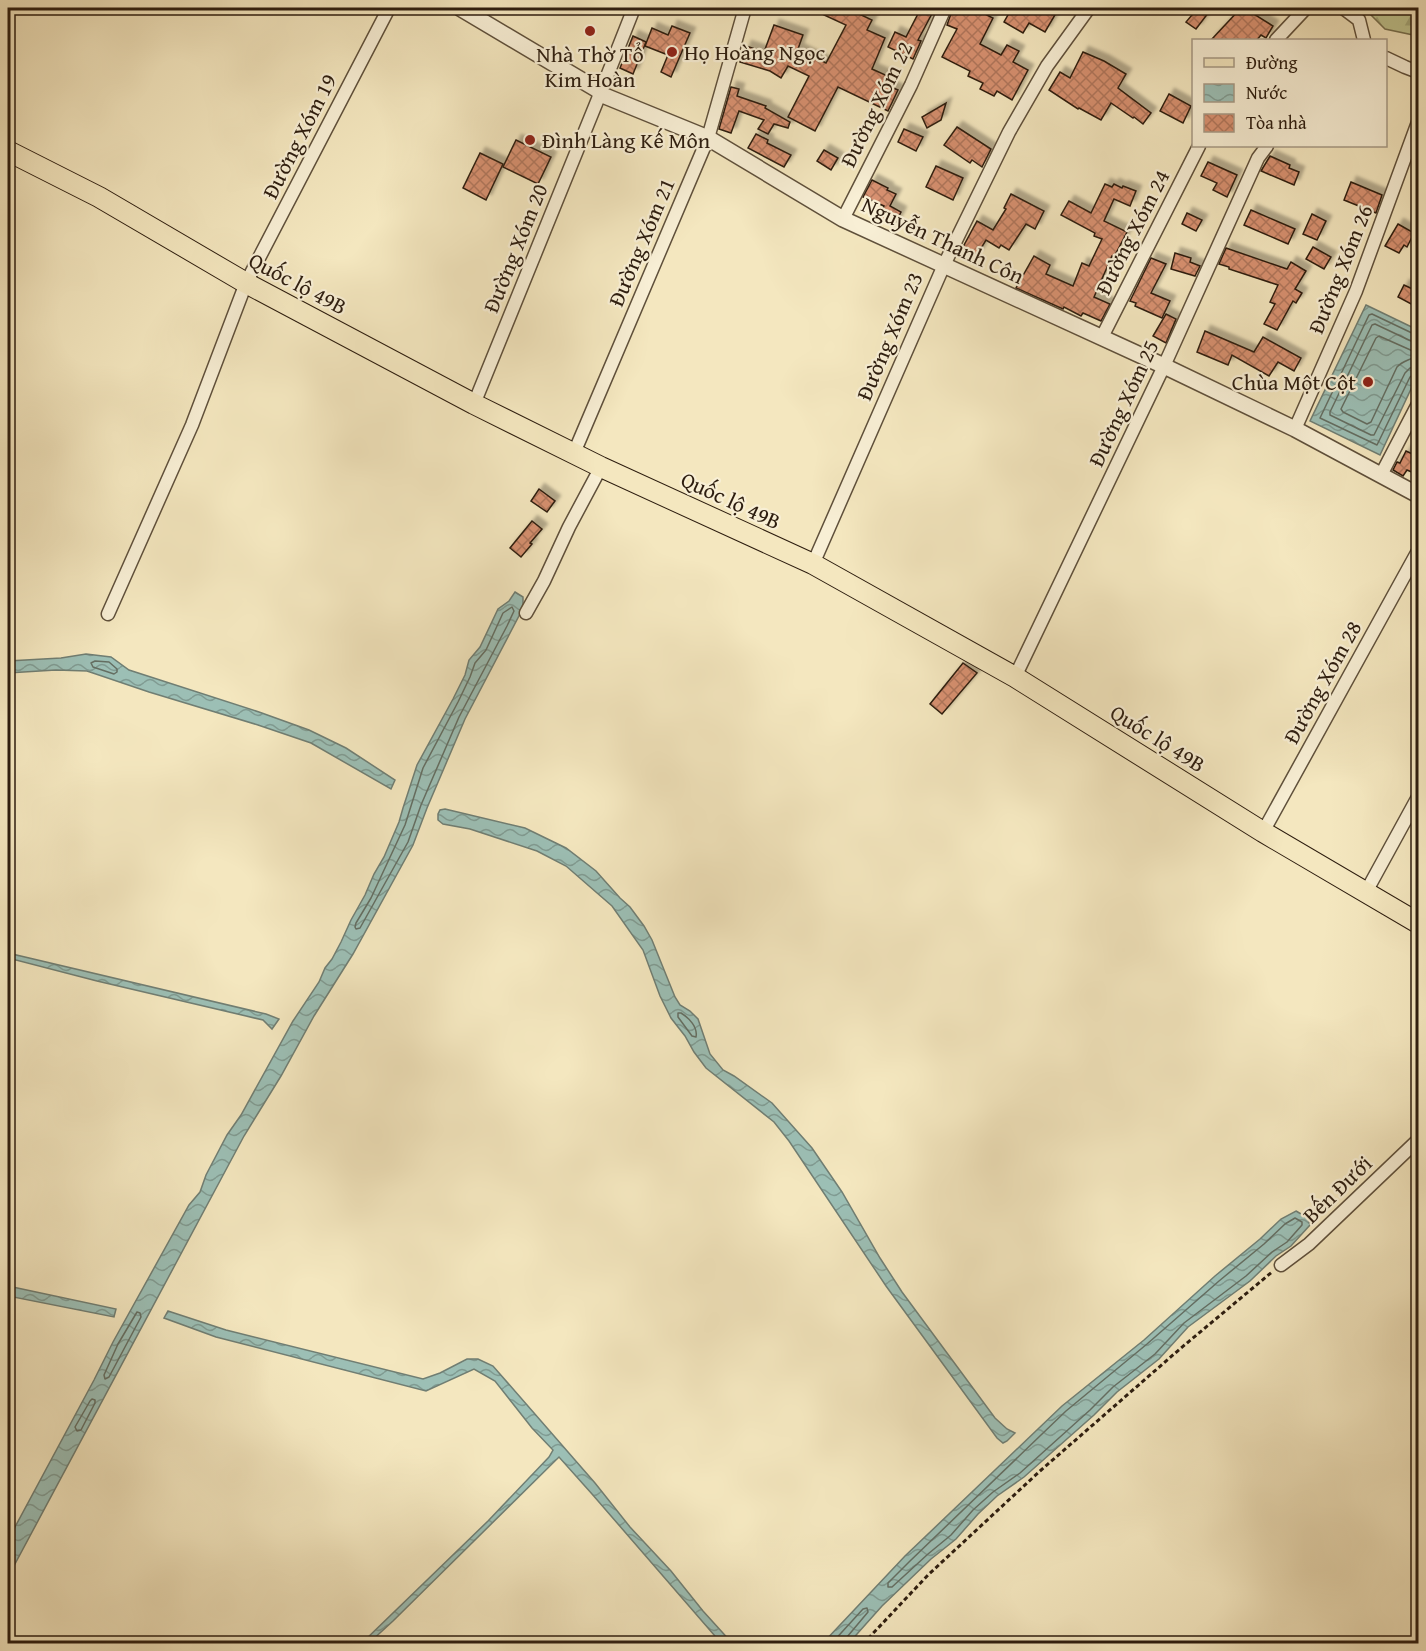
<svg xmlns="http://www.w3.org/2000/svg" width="1426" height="1651" font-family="'Gentium Book Plus',serif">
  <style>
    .forest { fill: url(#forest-firs); stroke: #76704f; stroke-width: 1.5 }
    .water { fill: url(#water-waves); stroke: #707e73; stroke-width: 1.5 }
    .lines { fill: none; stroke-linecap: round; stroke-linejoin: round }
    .shore { stroke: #646e62; stroke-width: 1.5 }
    .building { fill: url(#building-cross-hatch); stroke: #2d1d0f; stroke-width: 1.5; filter: url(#shadow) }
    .minor-casing { stroke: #5f503b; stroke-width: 15 }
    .tertiary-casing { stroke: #5f503b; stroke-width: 18 }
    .primary-casing { stroke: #2d1d0f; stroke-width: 22 }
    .path { stroke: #2d1d0f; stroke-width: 3; stroke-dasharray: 4.5 3; stroke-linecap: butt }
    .minor { stroke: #f8efd5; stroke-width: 12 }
    .tertiary { stroke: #f8efd5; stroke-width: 15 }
    .primary { stroke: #f4e7bf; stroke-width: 20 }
    .poi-dot { fill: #8f2418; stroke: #f8efd5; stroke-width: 2 }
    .labels { text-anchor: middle; stroke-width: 4.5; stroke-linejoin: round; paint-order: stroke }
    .poi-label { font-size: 22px; fill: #2d1d0f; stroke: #f8efd5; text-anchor: start }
    .street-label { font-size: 22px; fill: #2d1d0f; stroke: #f8efd5 }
  </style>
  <defs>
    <pattern id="forest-firs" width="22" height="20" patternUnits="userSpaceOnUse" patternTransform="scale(1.5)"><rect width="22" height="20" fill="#bfc48f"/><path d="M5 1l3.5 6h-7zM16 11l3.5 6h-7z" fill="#a4a87a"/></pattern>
    <pattern id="water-waves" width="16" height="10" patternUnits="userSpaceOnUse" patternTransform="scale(1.5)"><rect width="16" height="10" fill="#9cbfb5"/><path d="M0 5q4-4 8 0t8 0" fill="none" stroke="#809b92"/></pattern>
    <pattern id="building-cross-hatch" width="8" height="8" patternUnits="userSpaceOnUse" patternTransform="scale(1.5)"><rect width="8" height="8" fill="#d89171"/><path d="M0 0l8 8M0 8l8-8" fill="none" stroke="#b0765b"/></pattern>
    <filter id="shadow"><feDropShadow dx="5.5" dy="-5.5" stdDeviation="1.5" flood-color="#0004"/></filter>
  </defs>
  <rect width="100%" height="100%" fill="#f4e7bf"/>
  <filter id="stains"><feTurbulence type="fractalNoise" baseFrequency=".00333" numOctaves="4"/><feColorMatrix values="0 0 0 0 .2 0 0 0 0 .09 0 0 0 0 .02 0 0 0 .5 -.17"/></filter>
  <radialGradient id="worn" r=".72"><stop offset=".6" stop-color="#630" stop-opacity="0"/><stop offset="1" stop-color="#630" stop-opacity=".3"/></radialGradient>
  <polygon class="forest" points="1364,8 1418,8 1418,36 1385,29"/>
  <g class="water">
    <polygon points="1366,305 1418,330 1418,374 1380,455 1310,421"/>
    <polygon points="515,592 523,597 523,604 521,612 465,719 427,808 413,845 353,954 314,1016 281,1076 244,1136 8,1577 8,1540 94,1380 113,1342 189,1205 200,1192 206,1175 227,1135 241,1115 293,1021 319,982 325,968 332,959 341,942 351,920 365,895 374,874 384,857 399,822 403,808 417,765 453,699 465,675 469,660 480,647 498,609 509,601"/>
    <polygon points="86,654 111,657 129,670 259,712 309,730 346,748 395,780 391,789 311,743 258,725 149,692 87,671 56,670 8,673 8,661 61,658"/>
    <polygon points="445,809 525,828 566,848 596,871 620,898 630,907 644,926 652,940 675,997 680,1005 690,1011 698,1019 710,1054 723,1070 734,1076 772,1103 812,1148 842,1192 880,1258 902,1292 995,1418 1007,1429 1015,1433 1007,1441 1003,1443 997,1438 886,1286 789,1141 774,1122 706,1068 694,1052 685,1036 671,1018 660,996 643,950 612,906 566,866 537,851 470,829 443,824 438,820 438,814 440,810"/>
    <polygon points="8,953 266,1014 279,1019 272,1029 263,1020 97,981 8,958"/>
    <polygon points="1296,1211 1308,1218 1310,1225 1291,1246 1276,1256 1250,1281 1188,1327 1159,1359 1117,1392 1094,1415 1024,1477 997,1496 978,1514 956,1539 931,1559 882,1606 849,1643 823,1643 905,1556 1062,1406 1144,1340 1215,1276 1260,1239 1281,1219"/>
    <polygon points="8,1286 116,1309 114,1317 8,1296"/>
    <polygon points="168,1311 226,1330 423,1379 440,1373 467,1359 478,1359 493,1366 595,1483 630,1527 671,1571 703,1611 732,1643 721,1643 592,1494 559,1457 393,1621 369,1643 362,1643 488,1521 549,1457 553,1450 532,1428 495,1381 474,1369 426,1391 216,1337 164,1318"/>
  </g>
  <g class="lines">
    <g class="shore">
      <polyline points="1418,335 1414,334 1372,314 1369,315 1320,418 1377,445 1410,377 1414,374 1418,374"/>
      <path d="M1379 336 1415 352 1417 355C1412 360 1403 360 1397 367L1371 422 1367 424 1343 412 1341 409 1376 338Z"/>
      <polyline points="1418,342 1411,341 1375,324 1372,325 1330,412 1330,415 1371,435 1374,435 1405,373 1410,368 1418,366"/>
      <polygon points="512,607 514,611 507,626 459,717 421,805 408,842 360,928 356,929 355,927 356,923 371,898 405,825 423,768 458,702 470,677 475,663 486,650 503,613"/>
      <polygon points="95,661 109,662 117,669 117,672 114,674 93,667 91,663"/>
      <path d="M678 1013H681C689 1018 698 1027 696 1037L692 1036 678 1017Z"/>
      <polygon points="1295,1218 1302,1222 1302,1225 1287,1242 1272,1252 1246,1276 1184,1323 1155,1354 1113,1387 1090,1410 1020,1473 993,1492 973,1510 951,1535 928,1554 892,1587 888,1587 888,1583 910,1561 1066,1411 1147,1344 1219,1281 1264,1244 1285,1224"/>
      <polygon points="137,1312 140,1313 141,1317 109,1377 105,1379 104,1375 118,1344"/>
      <polygon points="92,1399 95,1400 95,1403 81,1430 77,1431 75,1427 90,1401"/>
      <polyline points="831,1644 863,1609 867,1608 868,1612 847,1637 845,1644"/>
    </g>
  </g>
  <g class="building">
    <polygon points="809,8 854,8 853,11 872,20 867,30 885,38 872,69 890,77 886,85 898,90 888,111 838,87 815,131 788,117 809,76 788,66 781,78 770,71 740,62 746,46 764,52 774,25 803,35 798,49 826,63 846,25"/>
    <polygon points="921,8 935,8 918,40 921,41 913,59 888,47 895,32 906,37"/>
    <polygon points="953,8 973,8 993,18 980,44 1001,55 1007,45 1019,51 1013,62 1028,70 1012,100 997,91 994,96 980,89 983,83 968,76 970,71 942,57 957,29 947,25"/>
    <polygon points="1012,8 1059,8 1045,32 1029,23 1023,33 1004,22"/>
    <polygon points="1182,8 1212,8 1196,29 1186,22 1192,15"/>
    <polygon points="1241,8 1245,8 1252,13 1273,26 1266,38 1261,35 1257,40 1211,40"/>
    <polygon points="672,26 690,33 671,77 661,72 668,55 645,46 652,28 668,35"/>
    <polygon points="633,36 646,42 633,74 620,68"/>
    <polygon points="1083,52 1104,61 1126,74 1118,88 1151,113 1143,124 1134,117 1133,118 1111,103 1101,120 1079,108 1078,109 1049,90 1060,72 1070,78"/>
    <polygon points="731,87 739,89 737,96 766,106 765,108 790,122 788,128 774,124 768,134 758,129 764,120 739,111 731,133 719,129"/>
    <polygon points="1169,94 1191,106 1183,123 1160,111"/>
    <polygon points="946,103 941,120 927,128 922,117"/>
    <polygon points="957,127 991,149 982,167 972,160 970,163 944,145"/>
    <polygon points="904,129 923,137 916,151 898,142"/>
    <polygon points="756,134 768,140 767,143 791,155 784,167 748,148"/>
    <polygon points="516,140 551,157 538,184 503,167"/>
    <polygon points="824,150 838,158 831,170 817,161"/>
    <polygon points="480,153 503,164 486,200 463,188"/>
    <polygon points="1270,156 1290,165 1289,168 1299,172 1294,185 1261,171"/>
    <polygon points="1208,162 1237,175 1227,197 1213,190 1217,183 1201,176"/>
    <polygon points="936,166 963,178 953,200 926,187"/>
    <polygon points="872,180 888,188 887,190 896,194 890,206 901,212 894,226 878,219 884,206 863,197"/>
    <polygon points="1351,182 1382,195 1376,213 1344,200"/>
    <polygon points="1105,184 1112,187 1114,184 1122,188 1123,186 1136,191 1130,206 1114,199 1104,221 1127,232 1114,257 1112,256 1094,297 1110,304 1101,321 1083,313 1081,316 1064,307 1063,309 1016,288 1034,256 1050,265 1046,274 1073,286 1082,263 1089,266 1102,239 1094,236 1095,233 1061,215 1069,201 1091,213"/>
    <polygon points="1011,194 1044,211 1035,229 1026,224 1009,250 1001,245 999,248 986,240 977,255 963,247 977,221 993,230 1006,209 1004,208"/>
    <polygon points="1251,210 1295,229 1288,244 1244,225"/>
    <polygon points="1187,213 1202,220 1196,231 1182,224"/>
    <polygon points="1312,214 1326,221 1317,240 1303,234"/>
    <polygon points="1398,224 1414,233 1407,247 1404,245 1399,253 1385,246"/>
    <polygon points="1313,247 1331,257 1324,269 1306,259"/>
    <polygon points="1226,248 1287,269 1291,262 1306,271 1295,289 1302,293 1296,303 1293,301 1277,330 1264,324 1275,304 1270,302 1278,285 1229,269 1229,267 1219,264"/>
    <polygon points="1175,253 1191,258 1190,262 1200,266 1195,276 1171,269"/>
    <polygon points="1151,258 1166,264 1151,293 1170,301 1162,318 1135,306 1136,303 1130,301"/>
    <polygon points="1404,285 1419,292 1419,299 1415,306 1398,297"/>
    <polygon points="1166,314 1176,319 1166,343 1153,336"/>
    <polygon points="1205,331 1254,352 1263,337 1301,358 1294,371 1278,362 1269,376 1232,355 1228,365 1197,352"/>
    <polygon points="1406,451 1419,457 1419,464 1414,473 1407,470 1403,476 1393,470 1397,462 1400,463"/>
    <polygon points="539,489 555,501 547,512 531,501"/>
    <polygon points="532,521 542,529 530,543 532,544 521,557 510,548"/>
    <polygon points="963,663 977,673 942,714 930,704"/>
  </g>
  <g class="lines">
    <defs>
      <g id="minor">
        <polyline points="1343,8 1359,20 1364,40"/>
        <polyline points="1276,40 1306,8"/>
        <polyline points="1386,58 1405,67 1418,72"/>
        <polyline points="843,219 911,85 945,8"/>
        <polyline points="1102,337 1199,146"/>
        <polyline points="474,404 600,94 634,8"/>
        <polyline points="1295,429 1356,291 1418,122"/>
        <polyline points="574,453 708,138 745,8"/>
        <polyline points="1381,475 1418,404"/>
        <polyline points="813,564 944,265 1009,132 1047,66 1089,8"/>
        <polyline points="526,613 544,581 569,527 601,467"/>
        <polyline points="108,614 192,425 246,283 389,8"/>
        <polyline points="1015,677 1164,366 1258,158 1267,146"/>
        <polyline points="1263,832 1418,551"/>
        <polyline points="1366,892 1418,797"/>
        <polyline points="1281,1265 1309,1244 1418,1140"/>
      </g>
      <polyline id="tertiary" points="460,8 598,90 600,94 708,138 843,219 1164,366 1295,429 1418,495"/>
      <polyline id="primary" points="8,151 99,197 246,283 474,404 601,467 813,564 1015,677 1263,832 1418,923"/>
    </defs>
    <use href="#minor" class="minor-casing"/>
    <use href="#tertiary" class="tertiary-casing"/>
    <use href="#primary" class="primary-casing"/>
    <polyline class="path" points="863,1644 928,1575 1040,1471 1181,1348 1272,1272"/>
    <use href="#minor" class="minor"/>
    <use href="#tertiary" class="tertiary"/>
    <use href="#primary" class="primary"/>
  </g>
  <g class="poi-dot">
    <circle cx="590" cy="31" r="6"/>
    <circle cx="672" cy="52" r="6"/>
    <circle cx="530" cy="140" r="6"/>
    <circle cx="1368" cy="382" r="6"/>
  </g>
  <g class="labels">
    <g class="poi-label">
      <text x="684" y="60">Họ Hoàng Ngọc</text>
      <text x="590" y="62" text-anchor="middle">Nhà Thờ Tổ<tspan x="590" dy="25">Kim Hoàn</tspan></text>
      <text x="542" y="148">Đình Làng Kế Môn</text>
      <text x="1356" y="390" text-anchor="end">Chùa Một Cột</text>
    </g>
    <g class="street-label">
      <text transform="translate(876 104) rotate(-64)" y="8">Đường Xóm 22</text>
      <text transform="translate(299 136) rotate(-63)" y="8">Đường Xóm 19</text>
      <text transform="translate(1132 232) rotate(-63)" y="8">Đường Xóm 24</text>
      <text transform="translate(943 240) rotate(25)" y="8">Nguyễn Thanh Côn</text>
      <text transform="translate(641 242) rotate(-67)" y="8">Đường Xóm 21</text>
      <text transform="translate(515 248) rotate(-68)" y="8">Đường Xóm 20</text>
      <text transform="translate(1340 269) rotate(-68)" y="8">Đường Xóm 26</text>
      <text transform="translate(298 283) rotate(28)" y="8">Quốc lộ 49B</text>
      <text transform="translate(889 336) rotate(-67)" y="8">Đường Xóm 23</text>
      <text transform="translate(1123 403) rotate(-65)" y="8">Đường Xóm 25</text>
      <text transform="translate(731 500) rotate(25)" y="8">Quốc lộ 49B</text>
      <text transform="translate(1322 682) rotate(-61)" y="8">Đường Xóm 28</text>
      <text transform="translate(1158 738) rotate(32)" y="8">Quốc lộ 49B</text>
      <text transform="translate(1337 1189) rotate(-44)" y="8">Bến Đưới</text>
    </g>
  </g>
  <rect width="1426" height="1651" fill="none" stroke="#f4e7bf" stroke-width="30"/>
  <rect x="9" y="9" width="1408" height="1633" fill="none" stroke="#2d1d0f" stroke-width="3"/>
  <rect x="15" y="15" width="1396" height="1621" fill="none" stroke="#2d1d0f" stroke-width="1.5"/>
  <rect x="1192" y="39" width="195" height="108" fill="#f8efd5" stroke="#a79b86" stroke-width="1.5"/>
  <rect x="1204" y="58" width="30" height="9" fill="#f4e7bf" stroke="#a79b86" stroke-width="1.5"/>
  <text x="1246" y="69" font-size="18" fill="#2d1d0f">Đường</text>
  <rect x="1204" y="84" width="30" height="18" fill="url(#water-waves)" stroke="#a79b86" stroke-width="1.5"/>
  <text x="1246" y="99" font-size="18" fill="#2d1d0f">Nước</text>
  <rect x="1204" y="114" width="30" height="18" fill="url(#building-cross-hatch)" stroke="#a79b86" stroke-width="1.5"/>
  <text x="1246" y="129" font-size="18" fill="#2d1d0f">Tòa nhà</text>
  <rect width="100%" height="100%" filter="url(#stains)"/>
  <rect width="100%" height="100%" fill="url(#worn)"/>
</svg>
